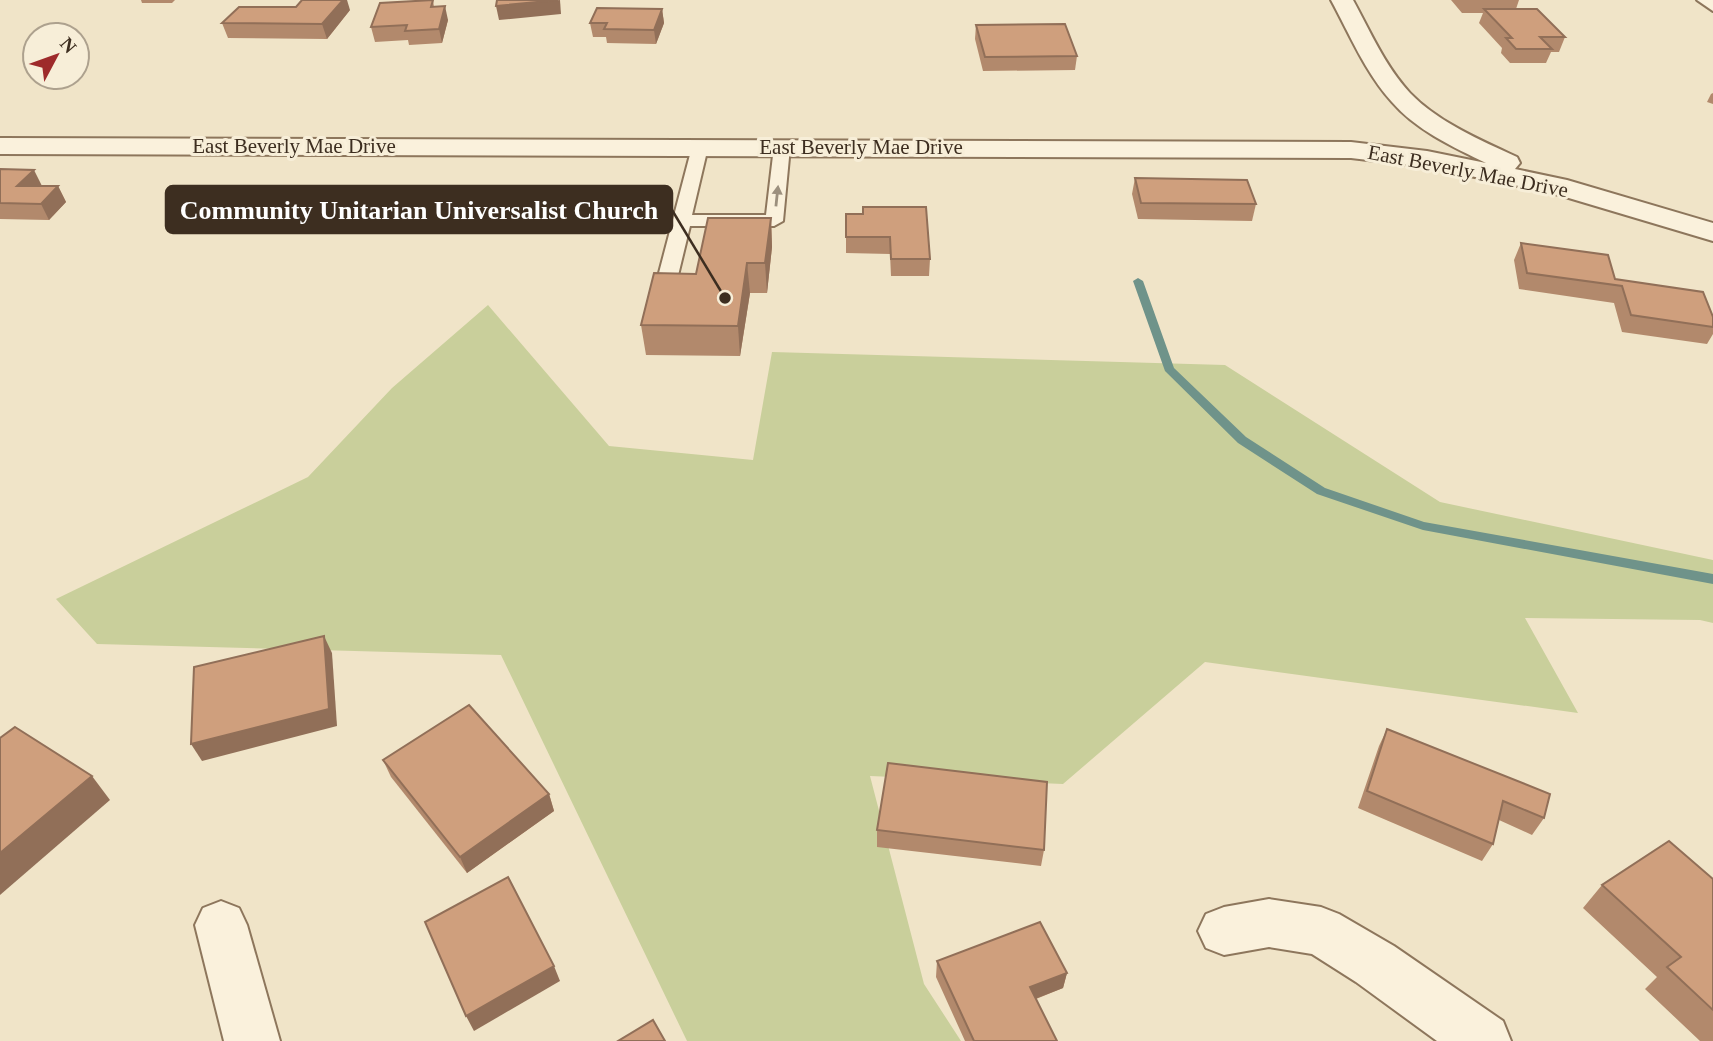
<svg xmlns="http://www.w3.org/2000/svg" width="1713" height="1041" font-family="'Times New Roman',serif">
  <style>
    .green { fill: #c9cf9b }
    .lines { fill: none; stroke-linecap: round; stroke-linejoin: round }
    .stream { fill: #6f938a; fill-rule: evenodd }
    .service-casing { stroke: #8d765c; stroke-width: 4 }
    .minor-casing { stroke: #8d765c; stroke-width: 4 }
    .service { fill: #faf1dc; fill-rule: evenodd }
    .minor { fill: #faf1dc; fill-rule: evenodd }
    .wall { fill: #b2896c }
    .shaded-wall { fill: #916f58 }
    .building { fill: #cf9f7d; stroke: #916f58; stroke-width: 2 }
    .oneway { fill: #9c907e }
    .labels { text-anchor: middle; stroke-width: 6; stroke-linejoin: round; paint-order: stroke }
    .far-street-label { font-size: 21px; fill: #3d2e20; stroke: #f7eed8 }
    .leader { fill: none; stroke: #3d2e20; stroke-width: 2.5 }
    .callout-dot { fill: #3d2e20; stroke: #f7eed8; stroke-width: 2.5 }
    .callout { fill: #3d2e20; stroke: #3d2e20; stroke-width: 2.5 }
    .callout-label { font-size: 26px; text-anchor: middle; font-weight: bold; fill: #fff }
  </style>
  <rect width="100%" height="100%" fill="#f0e4c8"/>
  <polygon class="green" points="488,305 609,446 753,460 772,352 1225,365 1440,502 1713,560 1713,623 1700,620 1525,618 1578,713 1205,662 1063,784 870,776 924,984 961,1041 687,1041 501,655 97,644 56,599 308,477 392,388"/>
  <g class="lines">
    <polygon class="stream" points="1138,278 1143,281 1174,368 1246,437 1325,488 1424,522 1713,574 1713,584 1423,530 1317,494 1238,443 1165,371 1133,281"/>
    <defs>
      <g id="service">
        <polygon points="1697,0 1713,0 1713,11"/>
        <polygon points="700,142 708,147 692,215 766,215 774,147 776,143 788,143 790,147 783,221 774,226 690,226 674,292 671,296 657,296 654,292 692,147"/>
      </g>
      <g id="minor">
        <path d="M1331 0H1353C1370 31 1385 66 1410 93 1438 122 1480 140 1517 157L1520 163 1515 169 1567 180 1713 223V241L1552 193 1427 167 1351 158 0 154V138L1351 142 1427 151 1486 163C1453 147 1416 130 1392 102 1365 72 1350 35 1331 0Z"/>
        <polygon points="1269,899 1321,907 1339,914 1394,946 1503,1021 1511,1041 1437,1041 1356,982 1312,954 1269,947 1224,955 1206,948 1198,931 1206,914 1224,907"/>
        <polygon points="221,901 239,908 247,925 280,1041 224,1041 195,925 203,908"/>
      </g>
    </defs>
    <use href="#service" class="service-casing"/>
    <use href="#minor" class="minor-casing"/>
    <use href="#service" class="service"/>
    <use href="#minor" class="minor"/>
  </g>
  <g class="wall">
    <polygon points="141,0 175,0 172,3 142,3"/>
    <polygon points="433,0 434,7 448,20 442,43 409,45 408,40 375,42 371,27"/>
    <polygon points="1451,0 1519,0 1516,9 1565,37 1559,52 1551,52 1546,63 1510,63 1501,53 1502,48 1479,23 1483,13 1462,13"/>
    <polygon points="662,9 664,23 656,44 607,43 606,37 593,37 590,23"/>
    <polygon points="350,10 327,39 228,38 222,23"/>
    <polygon points="976,25 1077,56 1075,70 983,71 975,39"/>
    <polygon points="1713,93 1713,104 1707,102 1711,94"/>
    <polygon points="0,169 41,186 58,186 66,202 49,220 0,219"/>
    <polygon points="1135,178 1256,204 1252,221 1138,219 1132,194"/>
    <polygon points="846,214 930,259 929,276 891,276 890,254 846,253"/>
    <polygon points="771,218 772,247 767,293 750,293 740,356 646,355 641,325 696,274"/>
    <polygon points="1521,243 1713,317 1713,334 1707,344 1622,332 1614,303 1519,289 1514,260"/>
    <polygon points="1387,729 1544,818 1532,835 1499,820 1493,844 1482,861 1358,808 1379,746"/>
    <polygon points="383,760 549,794 554,811 467,873 391,777"/>
    <polygon points="877,830 1044,850 1041,866 877,847"/>
    <polygon points="1713,879 1713,1041 1700,1041 1645,989 1657,977 1583,908 1602,885"/>
    <polygon points="937,961 1067,973 1063,988 1036,999 1057,1041 965,1041 936,977"/>
  </g>
  <g class="shaded-wall">
    <polygon points="343,0 347,0 350,10 327,39 322,24"/>
    <polygon points="560,0 561,14 499,20 496,6"/>
    <polygon points="445,6 448,20 442,43 439,29"/>
    <polygon points="662,9 664,23 656,44 654,30"/>
    <polygon points="34,170 42,186 25,202 17,186"/>
    <polygon points="58,186 66,202 49,220 41,204"/>
    <polygon points="771,218 772,247 767,293 765,263"/>
    <polygon points="747,263 750,293 740,356 738,326"/>
    <polygon points="324,636 332,653 337,726 202,761 191,744"/>
    <polygon points="92,776 110,800 0,895 0,853"/>
    <polygon points="549,794 554,811 467,873 460,857"/>
    <polygon points="554,966 560,981 474,1031 466,1016"/>
    <polygon points="1067,973 1063,988 1027,1002 1030,987"/>
  </g>
  <g class="building">
    <polygon points="302,0 343,0 322,24 222,23 239,7 296,7"/>
    <polygon points="433,0 431,7 445,6 439,29 405,31 407,25 371,27 380,3"/>
    <polygon points="497,0 558,0 496,6"/>
    <polygon points="597,8 662,9 654,30 604,29 607,23 590,23"/>
    <polygon points="1484,9 1537,9 1565,37 1540,37 1552,49 1516,49 1506,38 1512,38"/>
    <polygon points="1065,24 1077,56 985,57 976,25"/>
    <polygon points="0,169 34,170 17,186 58,186 41,204 0,203"/>
    <polygon points="1135,178 1247,180 1256,204 1141,203"/>
    <polygon points="863,207 926,207 930,259 891,259 890,237 846,237 846,214 863,214"/>
    <polygon points="708,218 771,218 765,263 747,263 738,326 641,325 654,273 696,274"/>
    <polygon points="1521,243 1608,255 1615,279 1703,292 1713,317 1713,327 1631,315 1622,286 1527,273"/>
    <polygon points="324,636 329,709 191,744 194,667"/>
    <polygon points="469,705 549,794 460,857 383,760"/>
    <polygon points="15,727 92,776 0,853 0,738"/>
    <polygon points="1387,729 1550,794 1544,818 1503,801 1493,844 1367,791"/>
    <polygon points="888,763 1047,782 1044,850 877,830"/>
    <polygon points="1669,841 1713,879 1713,1010 1667,967 1681,957 1602,885"/>
    <polygon points="508,877 554,966 466,1016 425,922"/>
    <polygon points="1040,922 1067,973 1030,987 1057,1041 974,1041 937,961"/>
    <polygon points="653,1020 665,1041 618,1041"/>
  </g>
  <defs><path id="oneway-solid" d="M-6-.8H1V-3.2L6.5 0L1 3.2V.8H-6Z" transform="scale(1.75)"/></defs>
  <use class="oneway" href="#oneway-solid" transform="translate(777 196) rotate(-84)"/>
  <g class="labels">
    <g class="far-street-label">
      <text x="294" y="153">East Beverly Mae Drive</text>
      <text x="861" y="154">East Beverly Mae Drive</text>
      <text transform="translate(1468 171) rotate(11)" y="7">East Beverly Mae Drive</text>
    </g>
  </g>
  <path class="leader" d="M725 298L672 210"/>
  <circle class="callout-dot" cx="725" cy="298" r="7"/>
  <rect class="callout" x="166" y="186" width="506" height="47" rx="7"/>
  <g class="callout-label">
    <text x="419" y="219">Community Unitarian Universalist Church</text>
  </g>
  <g transform="translate(56 56) rotate(49)"><circle r="33" fill="#f7eed8" stroke="#ada18e" stroke-width="2"/>
  <path d="M0-5L12 26L0 18L-12 26Z" fill="#9e2a2b"/>
  <text y="-10" font-size="19" font-weight="bold" text-anchor="middle" fill="#3d2e20">N</text>
  </g>
</svg>
